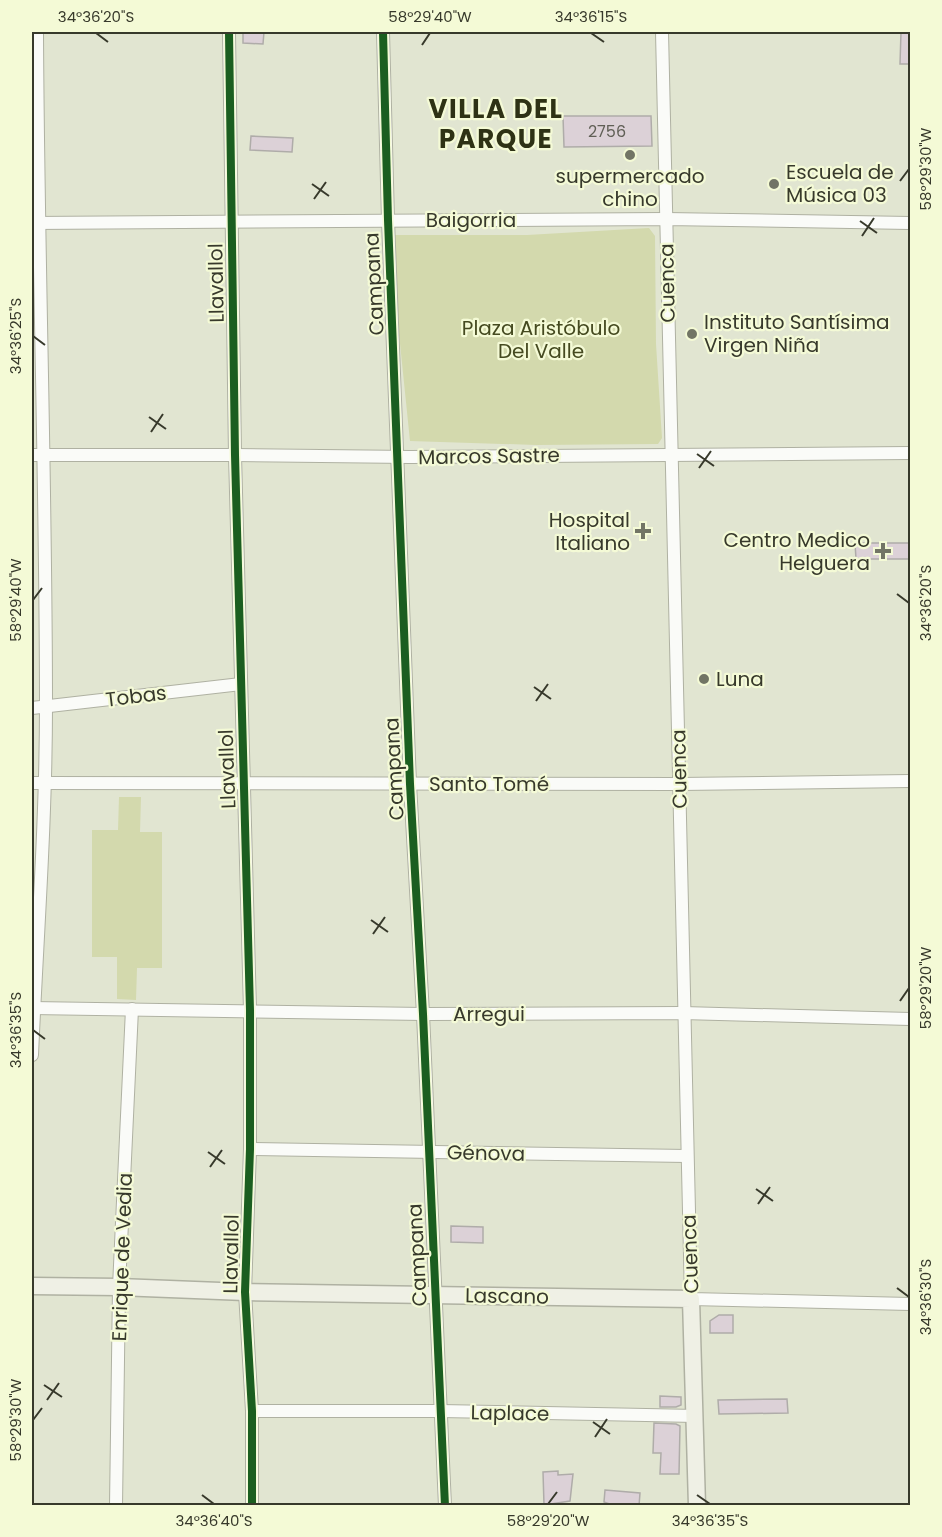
<svg xmlns="http://www.w3.org/2000/svg" width="942" height="1537" font-family="Poppins,sans-serif">
  <style>
    .green { fill: #d3d9ad }
    .building { fill: #dcd1d7; stroke: #afaca9; stroke-width: 1.5 }
    .lines { fill: none; stroke-linecap: round; stroke-linejoin: round }
    .street-casing { stroke: #afb1a2; stroke-width: 14 }
    .secondary-casing { stroke: #afb1a2; stroke-width: 19 }
    .street { stroke: #fafbf8; stroke-width: 12 }
    .secondary { stroke: #eff0e5; stroke-width: 16 }
    .cycleway-casing { stroke: #f4fad6; stroke-width: 11 }
    .cycleway { stroke: #1b5e20; stroke-width: 8 }
    .ticks { fill: none; stroke: #37392b; stroke-width: 2 }
    .poi-dot { fill: #727565; stroke: #f4fad6; stroke-width: 2 }
    .labels { text-anchor: middle; stroke-width: 4.5; stroke-linejoin: round; paint-order: stroke }
    .number-label { font-size: 16px; fill: #605f56 }
    .poi-label { font-size: 20px; fill: #37392b; stroke: #f4fad6; text-anchor: start }
    .street-label { font-size: 20px; fill: #37392b; stroke: #f4fad6 }
    .park-label { font-size: 20px; fill: #454a20; stroke: #f4fad6 }
    .district-label { font-size: 26px; font-weight: bold; letter-spacing: 1.5px; fill: #2e3215; stroke: #f4fad6 }
    .neatline { fill: none; stroke: #37392b; stroke-width: 2 }
    .ticks-label { font-size: 15px; text-anchor: middle; fill: #37392b }
  </style>
  <rect width="100%" height="100%" fill="#e1e5d1"/>
  <g class="green">
    <polygon points="649,228 655,236 656,344 662,438 658,444 536,445 410,441 399,334 394,235 527,235"/>
    <polygon points="119,797 141,797 140,832 162,832 162,968 137,968 136,1000 117,999 117,957 92,957 92,830 118,830"/>
  </g>
  <g class="building">
    <polygon points="243,32 264,32 263,44 243,43"/>
    <polygon points="901,32 910,32 910,64 900,64"/>
    <polygon points="563,116 651,116 652,146 564,147"/>
    <polygon points="251,136 293,138 292,152 250,150"/>
    <polygon points="855,543 910,543 910,559 856,559"/>
    <polygon points="451,1226 483,1227 483,1243 451,1242"/>
    <polygon points="719,1315 733,1315 733,1333 710,1333 710,1321"/>
    <polygon points="660,1396 681,1397 681,1405 676,1407 660,1407"/>
    <polygon points="787,1399 788,1413 719,1414 718,1400"/>
    <polygon points="654,1423 676,1424 680,1426 679,1474 660,1474 661,1453 653,1453"/>
    <polygon points="558,1471 558,1475 573,1474 570,1501 544,1505 543,1472"/>
    <polygon points="605,1490 640,1493 639,1506 615,1506 604,1502"/>
  </g>
  <g class="lines">
    <defs>
      <g id="street">
        <polyline points="229,32 235,455 250,1010 250,1149 245,1292 252,1411 252,1506"/>
        <polyline points="383,32 388,220 410,784 423,1014 445,1506"/>
        <polyline points="662,32 691,1299 910,1304"/>
        <polyline points="32,223 666,219 910,223"/>
        <polyline points="32,455 235,455 410,457 910,453"/>
        <polyline points="32,708 241,684"/>
        <polyline points="32,783 680,784 910,781"/>
        <polyline points="32,1008 423,1014 683,1013 910,1019"/>
        <path d="M32 1055C37 939 46 823 46 706 46 481 38 256 37 32"/>
        <polyline points="250,1149 687,1156"/>
        <polyline points="252,1411 440,1411 696,1416"/>
        <polyline points="116,1506 119,1287 132,1009"/>
      </g>
      <polyline id="secondary" points="32,1286 119,1287 245,1292 691,1299 697,1506"/>
    </defs>
    <use href="#street" class="street-casing"/>
    <use href="#secondary" class="secondary-casing"/>
    <use href="#street" class="street"/>
    <use href="#secondary" class="secondary"/>
    <defs>
      <g id="cycleway">
        <polyline points="229,32 235,455 250,1010 250,1149 245,1292 252,1411 252,1506"/>
        <polyline points="383,32 388,220 410,784 423,1014 445,1506"/>
      </g>
    </defs>
    <use href="#cycleway" class="cycleway-casing"/>
    <use href="#cycleway" class="cycleway"/>
  </g>
  <path class="ticks" d="M96 33 108 42M591 33 604 42M422 45 430 33M900 181 909 169M312 184 329 196M314 199 326 182M860 221 877 233M862 236 874 218M33 336 45 345M149 417 166 429M151 432 163 414M697 454 714 466M699 468 711 451M897 594 909 603M33 600 42 588M534 687 551 699M536 701 548 684M371 920 388 932M373 934 385 917M900 1001 909 988M33 1030 45 1039M208 1152 225 1164M210 1167 222 1150M756 1189 773 1201M758 1204 770 1187M897 1288 909 1297M44 1385 62 1397M47 1400 59 1383M33 1420 42 1408M593 1422 610 1434M595 1437 607 1419M202 1495 214 1504M697 1495 710 1504M548 1504 557 1492"/>
  <g class="poi-dot">
    <circle cx="630" cy="155" r="6"/>
    <circle cx="774" cy="184" r="6"/>
    <circle cx="692" cy="334" r="6"/>
    <path d="M640 522h6v6h6v6h-6v6h-6v-6h-6v-6h6z"/>
    <path d="M880 542h6v6h6v6h-6v6h-6v-6h-6v-6h6z"/>
    <circle cx="704" cy="679" r="6"/>
  </g>
  <g class="labels">
    <g class="number-label">
      <text x="607" y="137">2756</text>
    </g>
    <g class="poi-label">
      <text x="786" y="179">Escuela de<tspan x="786" dy="23">Música 03</tspan></text>
      <text x="630" y="183" text-anchor="middle">supermercado<tspan x="630" dy="23">chino</tspan></text>
      <text x="704" y="329">Instituto Santísima<tspan x="704" dy="23">Virgen Niña</tspan></text>
      <text x="630" y="527" text-anchor="end">Hospital<tspan x="630" dy="23">Italiano</tspan></text>
      <text x="870" y="547" text-anchor="end">Centro Medico<tspan x="870" dy="23">Helguera</tspan></text>
      <text x="716" y="686">Luna</text>
    </g>
    <g class="street-label">
      <text x="471" y="227">Baigorria</text>
      <text transform="translate(216 283) rotate(-91)" y="7">Llavallol</text>
      <text transform="translate(667 283) rotate(-91)" y="7">Cuenca</text>
      <text transform="translate(374 284) rotate(-93)" y="7">Campana</text>
      <text transform="translate(489 456) rotate(-1)" y="7">Marcos Sastre</text>
      <text transform="translate(136 696) rotate(-7)" y="7">Tobas</text>
      <text transform="translate(227 769) rotate(-92)" y="7">Llavallol</text>
      <text transform="translate(394 769) rotate(-93)" y="7">Campana</text>
      <text transform="translate(679 769) rotate(-91)" y="7">Cuenca</text>
      <text x="489" y="791">Santo Tomé</text>
      <text x="489" y="1021">Arregui</text>
      <text transform="translate(486 1153) rotate(1)" y="7">Génova</text>
      <text transform="translate(231 1254) rotate(-89)" y="7">Llavallol</text>
      <text transform="translate(690 1254) rotate(-92)" y="7">Cuenca</text>
      <text transform="translate(417 1255) rotate(-93)" y="7">Campana</text>
      <text transform="translate(122 1257) rotate(-88)" y="7">Enrique de Vedia</text>
      <text transform="translate(507 1296) rotate(1)" y="7">Lascano</text>
      <text transform="translate(510 1413) rotate(1)" y="7">Laplace</text>
    </g>
    <g class="park-label">
      <text x="541" y="335">Plaza Aristóbulo<tspan x="541" dy="23">Del Valle</tspan></text>
    </g>
    <g class="district-label">
      <text x="496" y="118">VILLA DEL<tspan x="496" dy="30">PARQUE</tspan></text>
    </g>
  </g>
  <rect width="942" height="1537" fill="none" stroke="#f4fad6" stroke-width="66"/>
  <rect x="33" y="33" width="876" height="1471" class="neatline"/>
  <g class="ticks-label">
    <text x="96" y="22">34°36'20"S</text>
    <text x="430" y="22">58°29'40"W</text>
    <text x="591" y="22">34°36'15"S</text>
    <text transform="translate(926 169) rotate(-90)" y="5">58°29'30"W</text>
    <text transform="translate(16 336) rotate(-90)" y="5">34°36'25"S</text>
    <text transform="translate(16 600) rotate(-90)" y="5">58°29'40"W</text>
    <text transform="translate(926 603) rotate(-90)" y="5">34°36'20"S</text>
    <text transform="translate(926 988) rotate(-90)" y="5">58°29'20"W</text>
    <text transform="translate(16 1030) rotate(-90)" y="5">34°36'35"S</text>
    <text transform="translate(926 1297) rotate(-90)" y="5">34°36'30"S</text>
    <text transform="translate(16 1420) rotate(-90)" y="5">58°29'30"W</text>
    <text x="214" y="1526">34°36'40"S</text>
    <text x="548" y="1526">58°29'20"W</text>
    <text x="710" y="1526">34°36'35"S</text>
  </g>
</svg>
